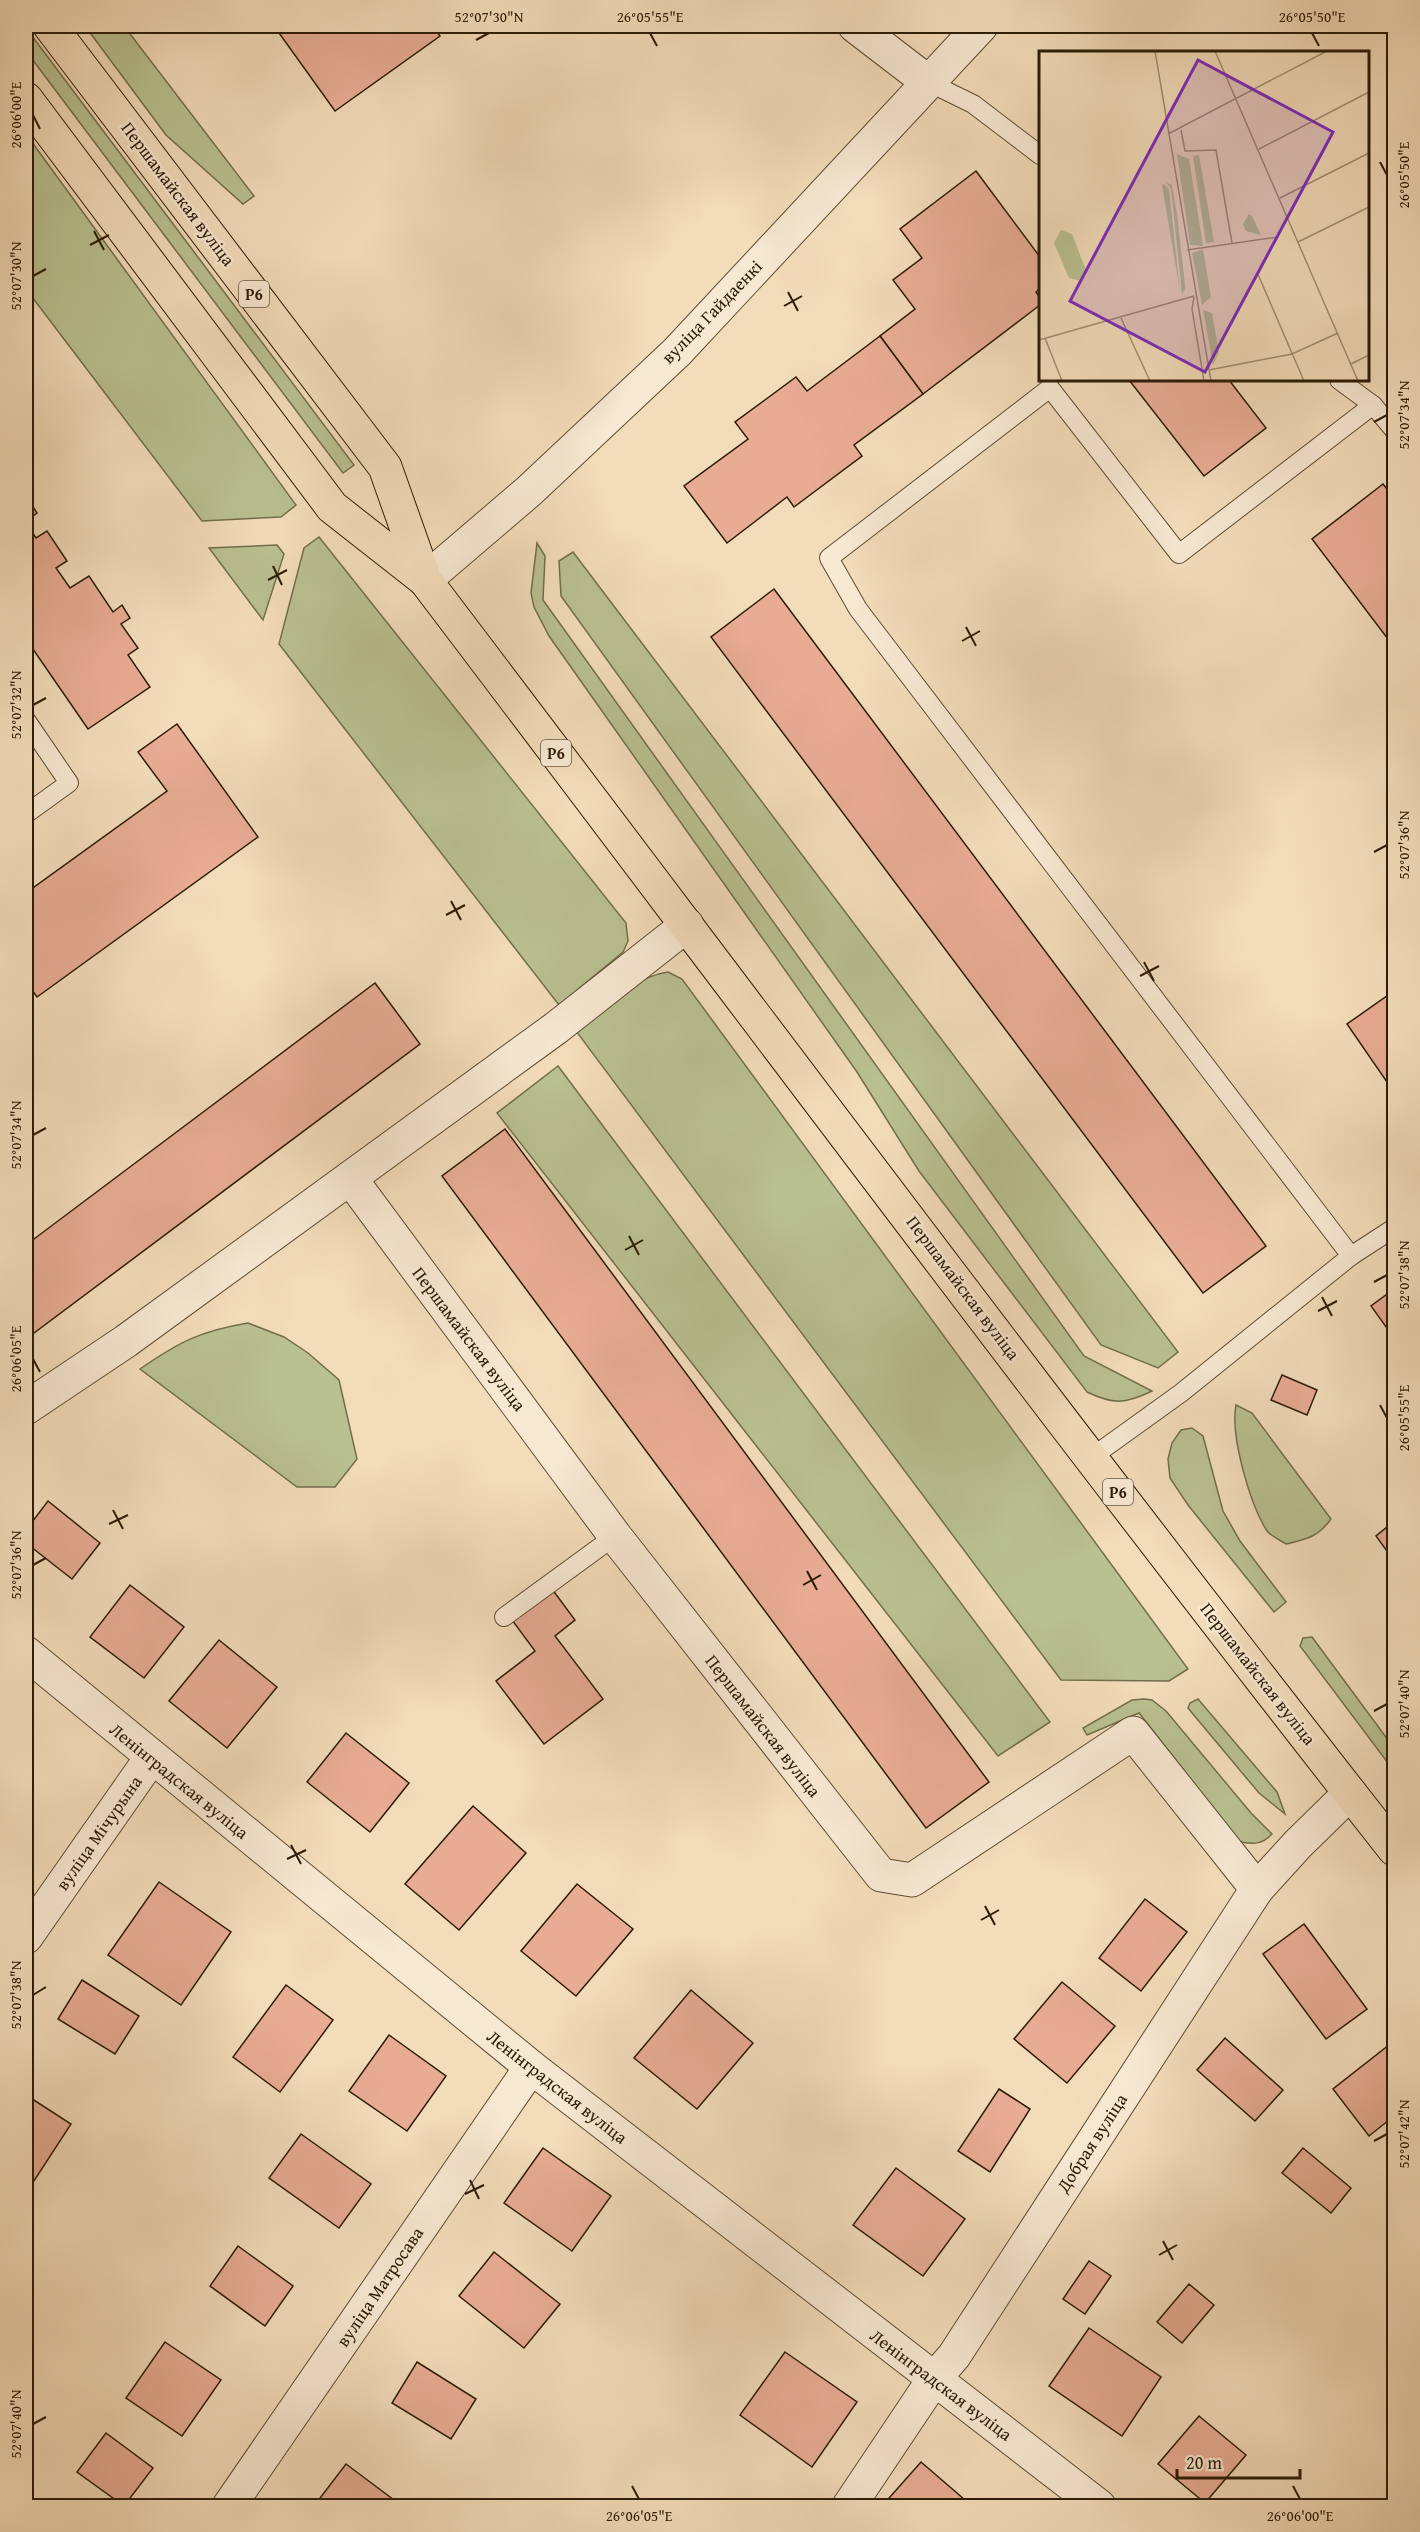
<svg xmlns="http://www.w3.org/2000/svg" width="1420" height="2532" font-family="'Gentium Book Plus',serif">
  <style>
    .green { fill: #b9c091; stroke: #726e4c; stroke-width: 1.5 }
    .building { fill: #e8ac94; stroke: #2c1c06; stroke-width: 1.5 }
    .lines { fill: none; stroke-linecap: round; stroke-linejoin: round }
    .service-casing { stroke: #5e4c33; stroke-width: 20 }
    .minor-casing { stroke: #5e4c33; stroke-width: 35 }
    .tertiary-casing { stroke: #5e4c33; stroke-width: 35 }
    .primary-casing { stroke: #2c1c06; stroke-width: 35 }
    .service { stroke: #f7e8d2; stroke-width: 18 }
    .minor { stroke: #f7e8d2; stroke-width: 33 }
    .tertiary { stroke: #f7e8d2; stroke-width: 33 }
    .primary { stroke: #f3dcba; stroke-width: 33 }
    .ticks { fill: none; stroke: #2c1c06; stroke-width: 2 }
    .labels { text-anchor: middle; stroke-width: 5; stroke-linejoin: round; paint-order: stroke }
    .shield { fill: #f7e8d2; stroke: #695943; stroke-width: 1.5 }
    .shield-label { font-size: 16px; font-weight: bold; fill: #2c1c06 }
    .street-label { font-size: 18px; fill: #2c1c06; stroke: #f7e8d2 }
    .inset-road { fill: none; stroke: #a38f72; stroke-width: 1.5 }
    .view { fill: #7b2cbf; fill-opacity: 0.15; stroke: #7b2cbf; stroke-width: 3 }
    .inset-edge { fill: none; stroke: #2c1c06; stroke-width: 3 }
    .neatline { fill: none; stroke: #2c1c06; stroke-width: 2 }
    .ticks-label { font-size: 15px; text-anchor: middle; fill: #2c1c06 }
  </style>
  <rect width="100%" height="100%" fill="#f3dcba"/>
  <filter id="stains"><feTurbulence type="fractalNoise" baseFrequency=".00333" numOctaves="4"/><feColorMatrix values="0 0 0 0 .2 0 0 0 0 .09 0 0 0 0 .02 0 0 0 .5 -.17"/></filter>
  <radialGradient id="worn" r=".72"><stop offset=".6" stop-color="#630" stop-opacity="0"/><stop offset="1" stop-color="#630" stop-opacity=".3"/></radialGradient>
  <g class="green">
    <polygon points="85,26 124,26 254,196 243,204 166,135"/>
    <polygon points="26,28 354,465 343,473 26,51"/>
    <polygon points="26,134 296,505 281,517 202,521 26,289"/>
    <polygon points="319,537 626,923 628,941 623,952 559,1005 279,644 304,548"/>
    <path d="M537 543 545 556 543 600 1084 1356 1152 1391C1125 1404 1114 1405 1087 1392L919 1171 857 1072 549 636 534 607 531 593Z"/>
    <polygon points="277,545 284,554 263,620 209,548"/>
    <polygon points="573,552 1178,1352 1158,1368 1101,1345 561,596 559,561"/>
    <path d="M668 972 682 979 1188 1669 1169 1681 1061 1680 576 1031C603 1009 632 977 668 972Z"/>
    <polygon points="558,1066 1050,1722 998,1756 497,1113"/>
    <path d="M248 1323 284 1337 308 1353 339 1380 357 1459 335 1487H297L140 1369C179 1342 200 1331 248 1323Z"/>
    <path d="M1236 1405 1252 1413 1331 1519C1318 1537 1307 1539 1286 1544 1280 1540 1271 1536 1267 1531 1250 1504 1230 1436 1236 1405Z"/>
    <polygon points="1192,1428 1203,1436 1223,1511 1240,1541 1286,1602 1274,1612 1188,1505 1170,1478 1168,1459 1172,1443 1181,1430"/>
    <polygon points="1312,1637 1394,1748 1394,1771 1300,1646 1303,1638"/>
    <path d="M1144 1699 1152 1700 1166 1711 1251 1813 1272 1834C1262 1845 1254 1844 1240 1842L1139 1713 1087 1735 1083 1728 1132 1700Z"/>
    <polygon points="1198,1699 1277,1792 1285,1814 1259,1793 1188,1708 1190,1703"/>
  </g>
  <g class="building">
    <polygon points="274,26 433,26 440,36 335,111"/>
    <polygon points="976,171 1040,257 1040,288 1036,292 1040,298 1040,305 923,394 880,336 915,309 893,280 922,258 900,229"/>
    <polygon points="880,336 923,394 854,445 862,456 794,507 787,497 727,543 684,486 748,439 735,422 796,377 807,391"/>
    <polygon points="1129,380 1229,380 1266,428 1204,476"/>
    <polygon points="1383,484 1394,498 1394,647 1312,539"/>
    <polygon points="26,496 37,513 26,521"/>
    <polygon points="26,523 36,538 47,531 67,561 56,568 70,588 89,576 113,612 122,605 130,618 121,624 138,648 128,655 150,687 88,729 26,639"/>
    <polygon points="774,589 1266,1246 1203,1293 711,637"/>
    <polygon points="177,724 258,837 37,997 26,982 26,893 167,791 138,752"/>
    <polygon points="375,983 420,1044 26,1339 26,1245"/>
    <polygon points="1394,991 1394,1081 1389,1085 1347,1024"/>
    <polygon points="505,1129 989,1782 926,1828 442,1176"/>
    <polygon points="1394,1289 1394,1338 1371,1306"/>
    <polygon points="1282,1375 1317,1390 1307,1415 1271,1400"/>
    <polygon points="48,1501 100,1543 72,1579 26,1543 26,1530"/>
    <polygon points="1392,1523 1394,1526 1394,1557 1392,1558 1376,1536"/>
    <polygon points="130,1585 184,1627 144,1678 90,1637"/>
    <polygon points="552,1589 575,1620 555,1636 603,1699 544,1744 496,1681 535,1651 512,1620"/>
    <polygon points="219,1640 277,1687 227,1748 169,1701"/>
    <polygon points="346,1733 409,1783 370,1832 307,1782"/>
    <polygon points="473,1806 526,1853 459,1930 405,1884"/>
    <polygon points="159,1882 231,1932 181,2005 108,1955"/>
    <polygon points="577,1884 633,1929 576,1996 521,1951"/>
    <polygon points="1145,1899 1187,1932 1141,1991 1099,1958"/>
    <polygon points="1304,1924 1367,2009 1326,2039 1263,1954"/>
    <polygon points="82,1980 139,2016 115,2054 58,2019"/>
    <polygon points="1062,1982 1115,2026 1067,2083 1014,2039"/>
    <polygon points="286,1985 333,2020 280,2092 233,2057"/>
    <polygon points="691,1990 753,2043 697,2109 634,2058"/>
    <polygon points="389,2035 446,2076 407,2131 349,2091"/>
    <polygon points="1225,2038 1283,2090 1255,2121 1197,2070"/>
    <polygon points="1394,2041 1394,2116 1369,2136 1333,2089"/>
    <polygon points="999,2089 1030,2109 990,2172 958,2151"/>
    <polygon points="26,2095 71,2124 32,2184 26,2180"/>
    <polygon points="301,2134 371,2184 339,2228 269,2178"/>
    <polygon points="543,2148 611,2196 572,2251 504,2203"/>
    <polygon points="1303,2148 1351,2188 1331,2213 1282,2173"/>
    <polygon points="896,2168 965,2219 923,2276 853,2225"/>
    <polygon points="238,2246 293,2286 265,2326 210,2286"/>
    <polygon points="494,2252 560,2304 524,2348 459,2296"/>
    <polygon points="1089,2261 1111,2276 1085,2314 1063,2299"/>
    <polygon points="1189,2284 1214,2305 1182,2343 1157,2322"/>
    <polygon points="1089,2328 1161,2377 1122,2436 1049,2386"/>
    <polygon points="165,2342 221,2380 182,2436 126,2398"/>
    <polygon points="785,2352 857,2402 812,2467 740,2415"/>
    <polygon points="417,2362 476,2399 451,2439 392,2403"/>
    <polygon points="1199,2416 1246,2455 1205,2503 1158,2464"/>
    <polygon points="106,2433 153,2468 124,2506 77,2472"/>
    <polygon points="921,2462 972,2506 882,2506"/>
    <polygon points="346,2464 402,2506 314,2506"/>
  </g>
  <g class="lines">
    <defs>
      <g id="service">
        <polyline points="928,82 973,104 1040,155"/>
        <polyline points="1339,380 1373,405 1394,430"/>
        <polyline points="26,720 69,783 26,814"/>
        <polyline points="1351,1256 1394,1228"/>
        <polyline points="1092,1457 1181,1393 1351,1256 858,609 829,558 1050,388 1179,554 1373,405"/>
        <polyline points="504,1617 615,1536"/>
      </g>
      <g id="minor">
        <polyline points="855,26 928,82"/>
        <polyline points="350,1178 615,1536 881,1875 912,1880 1133,1733 1257,1889"/>
        <polyline points="26,1408 126,1341 556,1028 687,925"/>
        <polyline points="26,1937 151,1758"/>
        <polyline points="229,2506 531,2067"/>
        <polyline points="849,2506 934,2379"/>
      </g>
      <g id="tertiary">
        <polyline points="425,580 529,491 677,352 981,26"/>
        <polyline points="26,1653 531,2067 1099,2506"/>
        <polyline points="934,2379 954,2356 1257,1889 1298,1844 1350,1793"/>
      </g>
      <g id="primary">
        <polyline points="50,26 385,467 425,580"/>
        <path d="M26 99 332 507 425 580C747 1004 1065 1431 1394 1849"/>
      </g>
    </defs>
    <use href="#service" class="service-casing"/>
    <use href="#minor" class="minor-casing"/>
    <use href="#tertiary" class="tertiary-casing"/>
    <use href="#primary" class="primary-casing"/>
    <use href="#service" class="service"/>
    <use href="#minor" class="minor"/>
    <use href="#tertiary" class="tertiary"/>
    <use href="#primary" class="primary"/>
  </g>
  <path class="ticks" d="M650 33 657 46M1312 33 1319 46M476 40 489 33M33 115 40 129M1380 162 1387 175M94 231 104 250M90 245 109 235M33 276 46 269M788 292 798 311M784 306 802 296M1374 422 1387 415M273 566 282 585M268 580 287 570M966 627 976 646M962 641 980 631M33 705 46 698M1374 852 1387 845M451 901 461 920M446 915 465 905M1144 962 1154 981M1140 976 1159 966M33 1135 46 1128M629 1236 639 1255M625 1250 643 1240M1374 1282 1387 1275M1322 1297 1332 1316M1318 1311 1337 1301M33 1359 40 1372M1380 1405 1387 1418M113 1510 123 1529M109 1524 128 1515M33 1565 46 1558M807 1571 817 1590M803 1585 821 1575M1374 1711 1387 1704M291 1845 301 1864M287 1859 306 1850M985 1906 995 1925M981 1920 999 1910M33 1995 46 1987M1374 2141 1387 2134M470 2180 479 2199M465 2194 484 2185M1163 2241 1173 2260M1159 2255 1177 2245M33 2424 46 2417M632 2486 639 2499M1293 2486 1300 2499"/>
  <g class="labels">
    <g class="shield">
      <rect x="239" y="281" width="30" height="26" rx="4.5"/>
      <rect x="541" y="740" width="30" height="26" rx="4.5"/>
      <rect x="1103" y="1479" width="30" height="26" rx="4.5"/>
    </g>
    <g class="shield-label">
      <text x="254" y="300">Р6</text>
      <text x="556" y="759">Р6</text>
      <text x="1118" y="1498">Р6</text>
    </g>
    <g class="street-label">
      <text transform="translate(178 194) rotate(53)" y="6">Першамайская вуліца</text>
      <text transform="translate(712 312) rotate(-46)" y="6">вуліца Гайдаенкі</text>
      <text transform="translate(963 1288) rotate(53)" y="6">Першамайская вуліца</text>
      <text transform="translate(469 1339) rotate(53)" y="6">Першамайская вуліца</text>
      <text transform="translate(1258 1674) rotate(52)" y="6">Першамайская вуліца</text>
      <text transform="translate(763 1726) rotate(52)" y="6">Першамайская вуліца</text>
      <text transform="translate(179 1781) rotate(39)" y="6">Ленінградская вуліца</text>
      <text transform="translate(99 1833) rotate(-55)" y="6">вуліца Мічурына</text>
      <text transform="translate(557 2087) rotate(38)" y="6">Ленінградская вуліца</text>
      <text transform="translate(1092 2143) rotate(-57)" y="6">Добрая вуліца</text>
      <text transform="translate(380 2287) rotate(-56)" y="6">вуліца Матросава</text>
      <text transform="translate(941 2385) rotate(37)" y="6">Ленінградская вуліца</text>
    </g>
  </g>
  <g transform="translate(1039 51)">
    <rect width="330" height="330" fill="#f3dcba"/>
    <path d="M138 103 150 108 164 195 151 194ZM160 104 175 191 167 192 154 105ZM127 131 133 134 138 164 146 233V238L143 243 132 138ZM125 133 130 138 141 240 123 134ZM210 163 213 165 222 184 207 180 204 173ZM22 179 33 183 47 219 41 230 30 227 15 192ZM164 198 172 246 163 254 153 202ZM164 259 173 262 180 302 174 314Z" fill="#b9c091"/>
    <path class="inset-road" d="M116 0 172 330M176 0 319 330M142 79 146 100 177 99 193 192M129 83 288 0M220 98 330 41M241 147 330 102M259 191 330 156M148 199 239 186M218 221 265 330M155 246 153 258 165 330M82 267 111 330M6 287 23 330M0 289 155 245M312 313 330 304M170 319 253 303 299 282"/>
    <path class="view" d="M159 9 294 81 166 321 31 250Z"/>
    <rect width="330" height="330" class="inset-edge"/>
  </g>
  <rect width="1420" height="2532" fill="none" stroke="#f3dcba" stroke-width="66"/>
  <path d="M1177 2469v9h123v-9" fill="none" stroke="#2c1c06" stroke-width="3"/>
  <text x="1186" y="2469" font-size="18" fill="#2c1c06" stroke="#f7e8d2" stroke-width="4.5" paint-order="stroke">20 m</text>
  <rect x="33" y="33" width="1354" height="2466" class="neatline"/>
  <g class="ticks-label">
    <text x="489" y="22">52°07'30"N</text>
    <text x="650" y="22">26°05'55"E</text>
    <text x="1312" y="22">26°05'50"E</text>
    <text transform="translate(16 115) rotate(-90)" y="5">26°06'00"E</text>
    <text transform="translate(1404 175) rotate(-90)" y="5">26°05'50"E</text>
    <text transform="translate(16 276) rotate(-90)" y="5">52°07'30"N</text>
    <text transform="translate(1404 415) rotate(-90)" y="5">52°07'34"N</text>
    <text transform="translate(16 705) rotate(-90)" y="5">52°07'32"N</text>
    <text transform="translate(1404 845) rotate(-90)" y="5">52°07'36"N</text>
    <text transform="translate(16 1135) rotate(-90)" y="5">52°07'34"N</text>
    <text transform="translate(1404 1275) rotate(-90)" y="5">52°07'38"N</text>
    <text transform="translate(16 1359) rotate(-90)" y="5">26°06'05"E</text>
    <text transform="translate(1404 1418) rotate(-90)" y="5">26°05'55"E</text>
    <text transform="translate(16 1565) rotate(-90)" y="5">52°07'36"N</text>
    <text transform="translate(1404 1704) rotate(-90)" y="5">52°07'40"N</text>
    <text transform="translate(16 1995) rotate(-90)" y="5">52°07'38"N</text>
    <text transform="translate(1404 2134) rotate(-90)" y="5">52°07'42"N</text>
    <text transform="translate(16 2424) rotate(-90)" y="5">52°07'40"N</text>
    <text x="639" y="2521">26°06'05"E</text>
    <text x="1300" y="2521">26°06'00"E</text>
  </g>
  <rect width="100%" height="100%" filter="url(#stains)"/>
  <rect width="100%" height="100%" fill="url(#worn)"/>
</svg>
